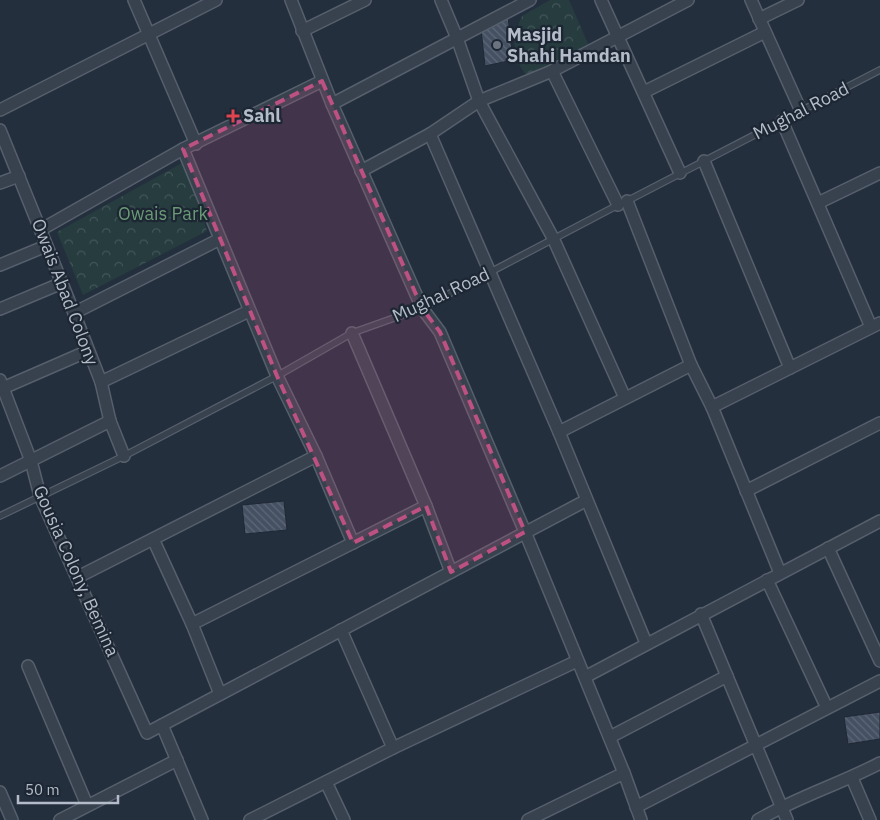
<svg xmlns="http://www.w3.org/2000/svg" width="880" height="820" font-family="'IBM Plex Sans',sans-serif">
  <style>
    .forest { fill: url(#forest-crowns) }
    .building { fill: url(#building-back-hatch); stroke: #1f2835 }
    .lines { fill: none; stroke-linecap: round; stroke-linejoin: round }
    .service-casing { stroke: #565f6c; stroke-width: 8 }
    .minor-casing { stroke: #565f6c; stroke-width: 14 }
    .service { stroke: #38414e; stroke-width: 5.5 }
    .minor { stroke: #38414e; stroke-width: 11 }
    .marked { fill: #bd5182; fill-opacity: 0.2; stroke: #bd5182; stroke-width: 4; stroke-dasharray: 10 6; stroke-linejoin: round }
    .worship-dot { fill: #6b7280; stroke: #1d2633; stroke-width: 2 }
    .health-dot { fill: #e0444e; stroke: #1d2633; stroke-width: 2 }
    .labels { text-anchor: middle; stroke-width: 4.5; stroke-linejoin: round; paint-order: stroke }
    .poi-label { font-size: 18px; font-weight: bold; fill: #b4bcc9; stroke: #1d2633; text-anchor: start }
    .street-label { font-size: 18px; fill: #b4bcc9; stroke: #1d2633 }
    .park-label { font-size: 18px; fill: #6b9a76; stroke: #1d2633 }
  </style>
  <defs>
    <pattern id="forest-crowns" width="20" height="18" patternUnits="userSpaceOnUse" patternTransform="scale(1.25)"><rect width="20" height="18" fill="#263c3f"/><path d="M2 6a3 3 0 1 1 6 0M12 15a3 3 0 1 1 6 0" fill="none" stroke="#435659"/></pattern>
    <pattern id="building-back-hatch" width="6" height="6" patternUnits="userSpaceOnUse" patternTransform="scale(1.25)"><rect width="6" height="6" fill="#455162"/><path d="M-1 5l2 2M0 0l6 6M5-1l2 2" fill="none" stroke="#5d6877"/></pattern>
  </defs>
  <rect width="100%" height="100%" fill="#242f3e"/>
  <g class="forest">
    <polygon points="550,0 569,0 589,46 528,78 516,60 514,36 522,16"/>
    <polygon points="184,162 207,231 83,295 57,232"/>
  </g>
  <g class="building">
    <polygon points="508,16 513,60 485,66 481,29"/>
    <polygon points="284,501 287,530 245,534 242,505"/>
    <polygon points="880,712 880,739 848,744 844,717"/>
  </g>
  <g class="lines">
    <defs>
      <g id="service">
        <polyline points="627,201 880,70"/>
        <polyline points="0,516 124,456 277,376 352,333 422,308 618,205"/>
      </g>
      <g id="minor">
        <polyline points="134,0 196,144"/>
        <polyline points="291,0 332,104 422,308 440,332 525,532 624,773 641,820"/>
        <polyline points="441,0 457,38 479,101 553,238 625,398"/>
        <polyline points="601,0 680,173"/>
        <polyline points="751,0 801,111"/>
        <polyline points="759,19 798,0"/>
        <polyline points="302,31 365,0"/>
        <polyline points="552,71 618,205"/>
        <polyline points="644,92 765,32"/>
        <polyline points="332,104 530,0"/>
        <polyline points="0,110 216,0"/>
        <polyline points="782,121 871,327"/>
        <polyline points="0,130 74,313 101,382 110,421 124,456"/>
        <polyline points="430,134 559,432 646,643"/>
        <polyline points="183,149 277,376 316,456 353,543"/>
        <polyline points="704,161 790,368"/>
        <polyline points="361,171 430,134 479,101 552,71 688,0"/>
        <polyline points="0,183 19,176"/>
        <polyline points="627,201 691,365 712,407 780,573"/>
        <polyline points="818,203 880,173"/>
        <polyline points="42,229 183,149 322,81"/>
        <polyline points="0,265 46,246"/>
        <polyline points="0,309 62,283"/>
        <polyline points="74,313 220,239"/>
        <polyline points="352,333 426,506 451,572"/>
        <polyline points="0,380 31,461 40,496 147,733 585,501"/>
        <polyline points="101,382 249,311"/>
        <polyline points="3,388 88,351"/>
        <polyline points="712,407 880,323"/>
        <polyline points="559,432 691,365"/>
        <polyline points="0,476 110,421"/>
        <polyline points="746,491 880,423"/>
        <polyline points="153,539 192,624 220,694"/>
        <polyline points="828,548 880,661"/>
        <polyline points="78,577 316,456"/>
        <polyline points="767,580 827,708"/>
        <polyline points="701,614 787,820"/>
        <polyline points="192,624 426,506"/>
        <polyline points="341,630 393,748"/>
        <polyline points="28,666 87,805"/>
        <polyline points="585,677 880,521"/>
        <polyline points="162,725 202,820"/>
        <polyline points="610,737 727,676"/>
        <polyline points="852,778 870,820"/>
        <polyline points="326,782 344,820"/>
        <polyline points="0,792 12,820"/>
        <polyline points="636,807 880,681"/>
        <polyline points="60,820 177,760"/>
        <polyline points="250,820 393,748 577,661"/>
        <polyline points="528,820 624,773"/>
        <path d="M758 820C797 797 840 784 880 763"/>
      </g>
    </defs>
    <use href="#service" class="service-casing"/>
    <use href="#minor" class="minor-casing"/>
    <use href="#service" class="service"/>
    <use href="#minor" class="minor"/>
  </g>
  <path class="marked" d="M322 81 422 308 440 332 525 532 451 572 426 506 353 543 277 376 183 149Z"/>
  <circle class="worship-dot" cx="497" cy="45" r="5"/>
  <path class="health-dot" d="M230.5 108.5h5v5h5v5h-5v5h-5v-5h-5v-5h5z"/>
  <g class="labels">
    <g class="poi-label">
      <text x="507" y="41">Masjid<tspan x="507" dy="21">Shahi Hamdan</tspan></text>
      <text x="243" y="122">Sahl</text>
    </g>
    <g class="street-label">
      <text transform="translate(801 111) rotate(-27)" y="6">Mughal Road</text>
      <text transform="translate(65 292) rotate(69)" y="6">Owais Abad Colony</text>
      <text transform="translate(441 295) rotate(-25)" y="6">Mughal Road</text>
      <text transform="translate(76 571) rotate(66)" y="6">Gousia Colony, Bemina</text>
    </g>
    <g class="park-label">
      <text x="163" y="220">Owais Park</text>
    </g>
  </g>
  <path d="M18 795v8h100v-8" fill="none" stroke="#b4bcc9" stroke-width="2.5"/>
  <text x="25" y="795" font-size="15" fill="#b4bcc9" stroke="#1d2633" stroke-width="4" paint-order="stroke">50 m</text>
</svg>
